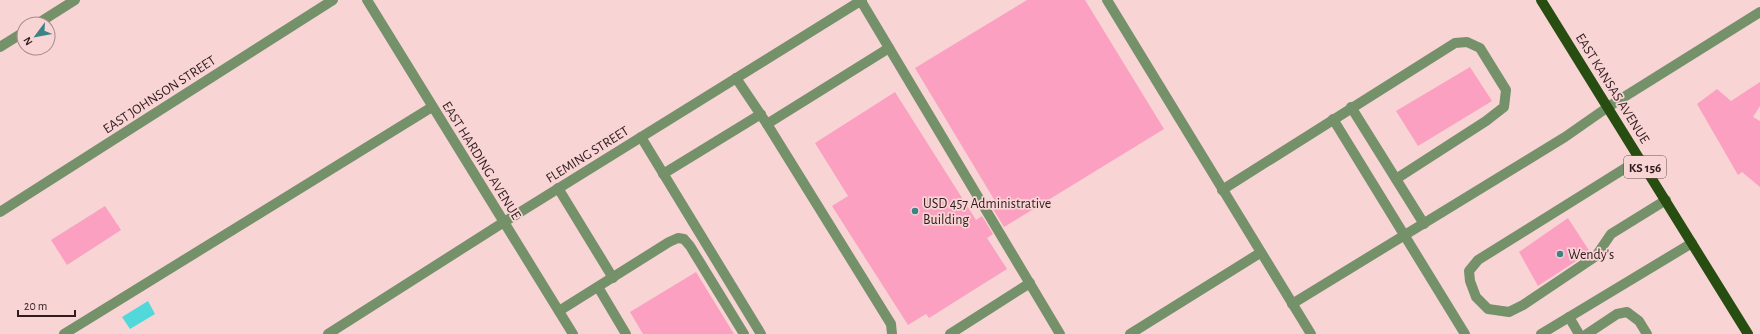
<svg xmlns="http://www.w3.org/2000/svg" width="1760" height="334" font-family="'Alegreya Sans',sans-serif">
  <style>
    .water { fill: #50d8da }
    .building { fill: #fba0c1 }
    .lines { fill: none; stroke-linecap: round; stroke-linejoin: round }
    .minor { stroke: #75916a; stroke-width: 10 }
    .major { stroke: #274d11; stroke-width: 10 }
    .poi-dot { fill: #3b8384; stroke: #f8d4d5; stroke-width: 1.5 }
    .labels { text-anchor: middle; stroke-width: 3.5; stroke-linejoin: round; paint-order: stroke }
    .shield { fill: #f8d4d5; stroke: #6d5354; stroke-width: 1 }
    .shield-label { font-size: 13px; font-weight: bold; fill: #311c1d }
    .street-label { font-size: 14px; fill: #311c1d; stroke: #f8d4d5 }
    .poi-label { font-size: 14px; fill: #311c1d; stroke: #f8d4d5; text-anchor: start }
  </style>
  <rect width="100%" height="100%" fill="#f8d4d5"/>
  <polygon class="water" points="148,301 155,314 130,329 122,317"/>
  <g class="building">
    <polygon points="1027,0 1085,0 1164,129 1004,227 993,209 998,206 915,68"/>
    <polygon points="1470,67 1492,101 1418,146 1396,111"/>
    <polygon points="1760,82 1760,106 1753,117 1760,121 1760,187 1742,172 1738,175 1697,104 1717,89 1731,101"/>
    <polygon points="895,92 976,220 982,216 993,234 987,238 1007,269 929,318 926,314 908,325 832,206 848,196 815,143"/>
    <polygon points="105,206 121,230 67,265 51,240"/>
    <polygon points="1568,218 1590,252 1538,286 1519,252"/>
    <polygon points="696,272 734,334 643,334 630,312"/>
  </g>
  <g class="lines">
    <g class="minor">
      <polyline points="367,0 573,334"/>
      <polyline points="1107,0 1311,334"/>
      <polyline points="861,1 1060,334"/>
      <polyline points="37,24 75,0"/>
      <polyline points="0,47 24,32"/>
      <polyline points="736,78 767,124 891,324 892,334"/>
      <polyline points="1351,107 1424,224"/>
      <polyline points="1333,119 1465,334"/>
      <polyline points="767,124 889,48"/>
      <polyline points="641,137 761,334"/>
      <polyline points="1640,159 1478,260 1469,271 1470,281 1476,297 1488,309 1509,312 1523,305 1596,256 1611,234 1666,200"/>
      <polyline points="663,174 761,114"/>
      <polyline points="558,188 613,278"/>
      <polyline points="1222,190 1455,43 1467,42 1480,48 1506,90 1504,107 1486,121 1396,179"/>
      <polyline points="0,212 333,0"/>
      <polyline points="598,287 626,334"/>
      <polyline points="1292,304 1565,137 1608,107 1760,12"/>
      <polyline points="559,311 669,242 678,238 684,239 690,246 744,334"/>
      <polyline points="1569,317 1579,334"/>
      <polyline points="64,334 432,107"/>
      <polyline points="328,334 504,222 862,0"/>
      <polyline points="950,334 1030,283"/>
      <polyline points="1130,334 1260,253"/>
      <polyline points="1541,334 1692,243"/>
      <polyline points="1587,334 1617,314 1627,312 1639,321 1647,334"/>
    </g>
    <polyline class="major" points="1541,0 1748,334"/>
  </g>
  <g class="poi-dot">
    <circle cx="915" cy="211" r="4"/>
    <circle cx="1560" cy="254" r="4"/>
  </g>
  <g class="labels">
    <rect class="shield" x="1624" y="156" width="42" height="22" rx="3"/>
    <g class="shield-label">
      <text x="1645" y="172">KS 156</text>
    </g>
    <g class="street-label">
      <text transform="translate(1613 88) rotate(58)" y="5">EAST KANSAS AVENUE</text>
      <text transform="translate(159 94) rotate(-33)" y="5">EAST JOHNSON STREET</text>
      <text transform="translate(587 154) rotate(-32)" y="5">FLEMING STREET</text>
      <text transform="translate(482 160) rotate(58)" y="5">EAST HARDING AVENUE</text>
    </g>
    <g class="poi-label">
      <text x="923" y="208">USD 457 Administrative<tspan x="923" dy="16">Building</tspan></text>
      <text x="1568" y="259">Wendy's</text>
    </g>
  </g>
  <g transform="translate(36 36) rotate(238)"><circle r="19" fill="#f8d4d5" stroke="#a88a8b"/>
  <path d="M0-3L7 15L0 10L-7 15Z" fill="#3b8384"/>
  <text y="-6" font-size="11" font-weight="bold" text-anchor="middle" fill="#311c1d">N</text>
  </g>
  <path d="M18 310v6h57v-6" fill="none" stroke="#311c1d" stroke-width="2"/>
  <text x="24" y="310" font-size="12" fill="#311c1d" stroke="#f8d4d5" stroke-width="3" paint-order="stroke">20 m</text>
</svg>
